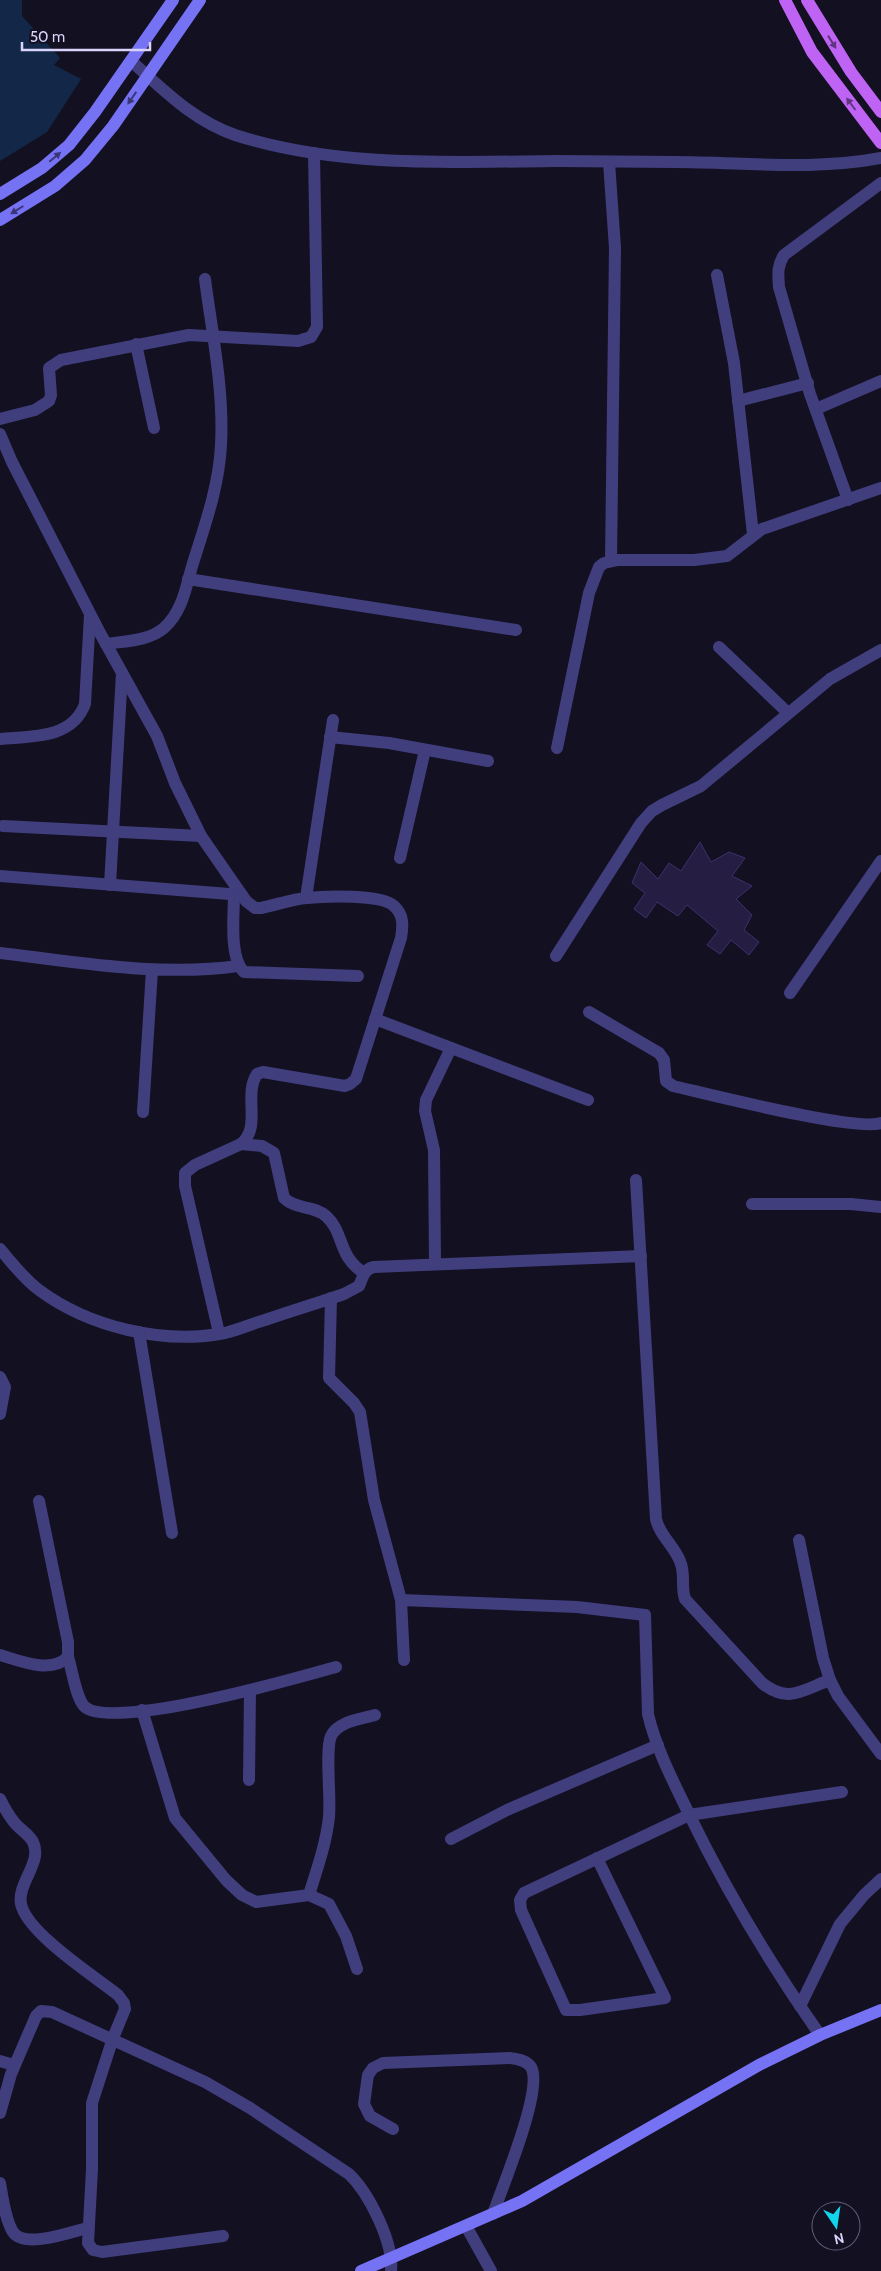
<svg xmlns="http://www.w3.org/2000/svg" width="881" height="2271" font-family="Cabin,sans-serif">
  <style>
    .water { fill: #132848 }
    .building { fill: #251d42; stroke: #3d316c }
    .lines { fill: none; stroke-linecap: round; stroke-linejoin: round }
    .street { stroke: #413e7e; stroke-width: 12 }
    .secondary { stroke: #7672f4; stroke-width: 12 }
    .primary { stroke: #be63f3; stroke-width: 12 }
    .oneway { fill: #603580 }
    .oneway2 { fill: #3b3776 }
  </style>
  <rect width="100%" height="100%" fill="#131022"/>
  <polygon class="water" points="0,0 22,0 22,16 60,58 54,65 81,79 47,132 0,161"/>
  <polygon class="building" points="700,842 711,862 729,852 745,858 732,876 752,886 736,899 752,915 744,930 759,942 749,955 731,940 720,954 707,945 718,931 687,905 678,916 657,902 646,918 634,909 645,893 632,883 641,862 658,879 669,863 681,871"/>
  <g class="lines">
    <g class="street">
      <path d="M131 61C164 90 192 120 235 135 338 168 451 162 557 161 596 161 635 162 674 162 743 162 813 171 881 158"/>
      <polyline points="609,162 615,248 611,561"/>
      <polyline points="717,275 734,363 753,534"/>
      <polyline points="136,344 154,428"/>
      <polyline points="738,401 808,383"/>
      <polyline points="816,409 881,381"/>
      <polyline points="0,419 35,410 49,401 51,395 49,368 61,360 189,335 298,341 311,337 317,327 314,153"/>
      <path d="M0 434 12 462 100 633 157 736 175 783 201 836 246 901 255 908H261C276 905 292 899 307 898 324 896 382 894 394 906 404 915 403 926 401 938L356 1079 350 1084 345 1086 263 1072 257 1074C243 1095 262 1127 241 1144L195 1165 185 1173V1186L219 1333"/>
      <path d="M848 500 810 394 779 287C778 274 777 266 784 255L881 183"/>
      <polyline points="188,579 516,630"/>
      <path d="M106 644C125 641 149 641 164 628 183 611 186 586 193 563 205 525 219 486 221 445 224 390 212 333 205 279"/>
      <polyline points="719,647 787,712"/>
      <polyline points="330,737 389,743 488,761"/>
      <path d="M0 739C32 736 72 739 85 704L90 615"/>
      <polyline points="557,748 589,593 599,567 604,563 618,560 694,560 727,556 762,529 881,488"/>
      <polyline points="3,826 201,836"/>
      <polyline points="400,858 425,750"/>
      <polyline points="0,876 242,895"/>
      <polyline points="110,885 122,673"/>
      <path d="M234 894C234 916 229 957 244 972L358 976"/>
      <polyline points="306,898 333,720"/>
      <path d="M0 953C79 962 158 977 238 966"/>
      <polyline points="556,956 641,823 652,811 662,805 701,786 830,679 881,650"/>
      <polyline points="790,993 881,861"/>
      <path d="M589 1012 659 1053 664 1060 666 1081 673 1086C708 1094 856 1132 881 1123"/>
      <polyline points="375,1019 588,1100"/>
      <polyline points="143,1112 152,970"/>
      <path d="M241 1144 262 1146 274 1153 284 1198C296 1210 314 1205 326 1216 345 1233 337 1256 364 1273"/>
      <path d="M636 1180 656 1519C660 1537 676 1547 681 1564 685 1576 681 1587 685 1599L762 1683C788 1704 802 1690 830 1680"/>
      <polyline points="752,1204 851,1204 881,1207"/>
      <path d="M0 1249C12 1263 24 1279 39 1290 89 1327 163 1345 225 1333 238 1330 251 1324 265 1320 291 1311 318 1303 344 1294L359 1286C363 1277 364 1269 374 1267L641 1256"/>
      <polyline points="435,1263 434,1150 425,1111 426,1100 451,1048"/>
      <polyline points="331,1298 329,1378 354,1403 360,1412 374,1500 401,1600 404,1660"/>
      <polyline points="139,1332 172,1533"/>
      <polyline points="0,1377 5,1387 0,1414"/>
      <polyline points="799,1540 823,1658 830,1680 838,1696 881,1754"/>
      <path d="M401 1600 577 1607 645 1615 648 1714C656 1749 674 1783 690 1816 727 1892 771 1965 820 2035"/>
      <path d="M0 1655C20 1661 51 1674 68 1657V1642L39 1501"/>
      <path d="M68 1657C72 1669 76 1699 85 1707 113 1731 297 1678 336 1667"/>
      <polyline points="142,1710 175,1818 226,1880 242,1895 256,1902 309,1895 329,1904 346,1936 357,1969"/>
      <polyline points="249,1780 250,1690"/>
      <path d="M0 1799C4 1807 8 1815 14 1822 19 1829 29 1834 33 1842 43 1862 17 1883 21 1904 27 1933 94 1976 118 1995L124 2003 125 2009 113 2038 92 2103V2169L88 2243 93 2250 102 2252 223 2236"/>
      <polyline points="451,1839 507,1810 658,1745"/>
      <polyline points="597,1858 665,1998 580,2010 566,2010 521,1910 520,1900 524,1893 689,1815 842,1792"/>
      <path d="M309 1895C317 1869 326 1844 329 1817 331 1797 325 1750 331 1736 338 1721 362 1719 375 1715"/>
      <polyline points="800,2006 840,1924 864,1895 881,1879"/>
      <polyline points="0,2061 14,2065"/>
      <path d="M0 2113 11 2074 36 2016 41 2011 52 2012 205 2082 250 2108 349 2174C369 2193 394 2243 391 2271"/>
      <path d="M393 2129 370 2116 364 2104 368 2075 373 2068 383 2063 510 2058C517 2059 526 2060 531 2067 544 2089 502 2187 493 2214"/>
      <path d="M0 2183C3 2199 5 2219 13 2232 24 2249 71 2232 87 2228"/>
      <polyline points="466,2226 491,2271"/>
    </g>
    <g class="secondary">
      <polyline points="0,194 42,168 69,145 95,112 173,0"/>
      <polyline points="0,220 55,186 85,160 113,126 200,0"/>
      <polyline points="361,2271 522,2201 759,2065 820,2035 881,2010"/>
    </g>
    <g class="primary">
      <polyline points="785,0 812,52 881,143"/>
      <polyline points="807,0 851,72 881,112"/>
    </g>
  </g>
  <defs><path id="oneway-solid" d="M-6-.8H1V-3.2L6.5 0L1 3.2V.8H-6Z" transform="scale(1.25)"/></defs>
  <g class="oneway">
    <use href="#oneway-solid" transform="translate(832 42) rotate(58)"/>
    <use href="#oneway-solid" transform="translate(851 104) rotate(-127)"/>
  </g>
  <g class="oneway2">
    <use href="#oneway-solid" transform="translate(132 98) rotate(125)"/>
    <use href="#oneway-solid" transform="translate(55 157) rotate(-40)"/>
    <use href="#oneway-solid" transform="translate(17 210) rotate(148)"/>
  </g>
  <g transform="translate(836 2226) rotate(167)"><circle r="24" fill="#131022" stroke="#625e79"/>
  <path d="M0-4L9 19L0 12L-9 19Z" fill="#12d4ea"/>
  <text y="-8" font-size="14" font-weight="bold" text-anchor="middle" fill="#d9d4fc">N</text>
  </g>
  <path d="M22 42v8h128v-8" fill="none" stroke="#d9d4fc" stroke-width="2.5"/>
  <text x="30" y="42" font-size="15" fill="#d9d4fc" stroke="#131022" stroke-width="4" paint-order="stroke">50 m</text>
</svg>
